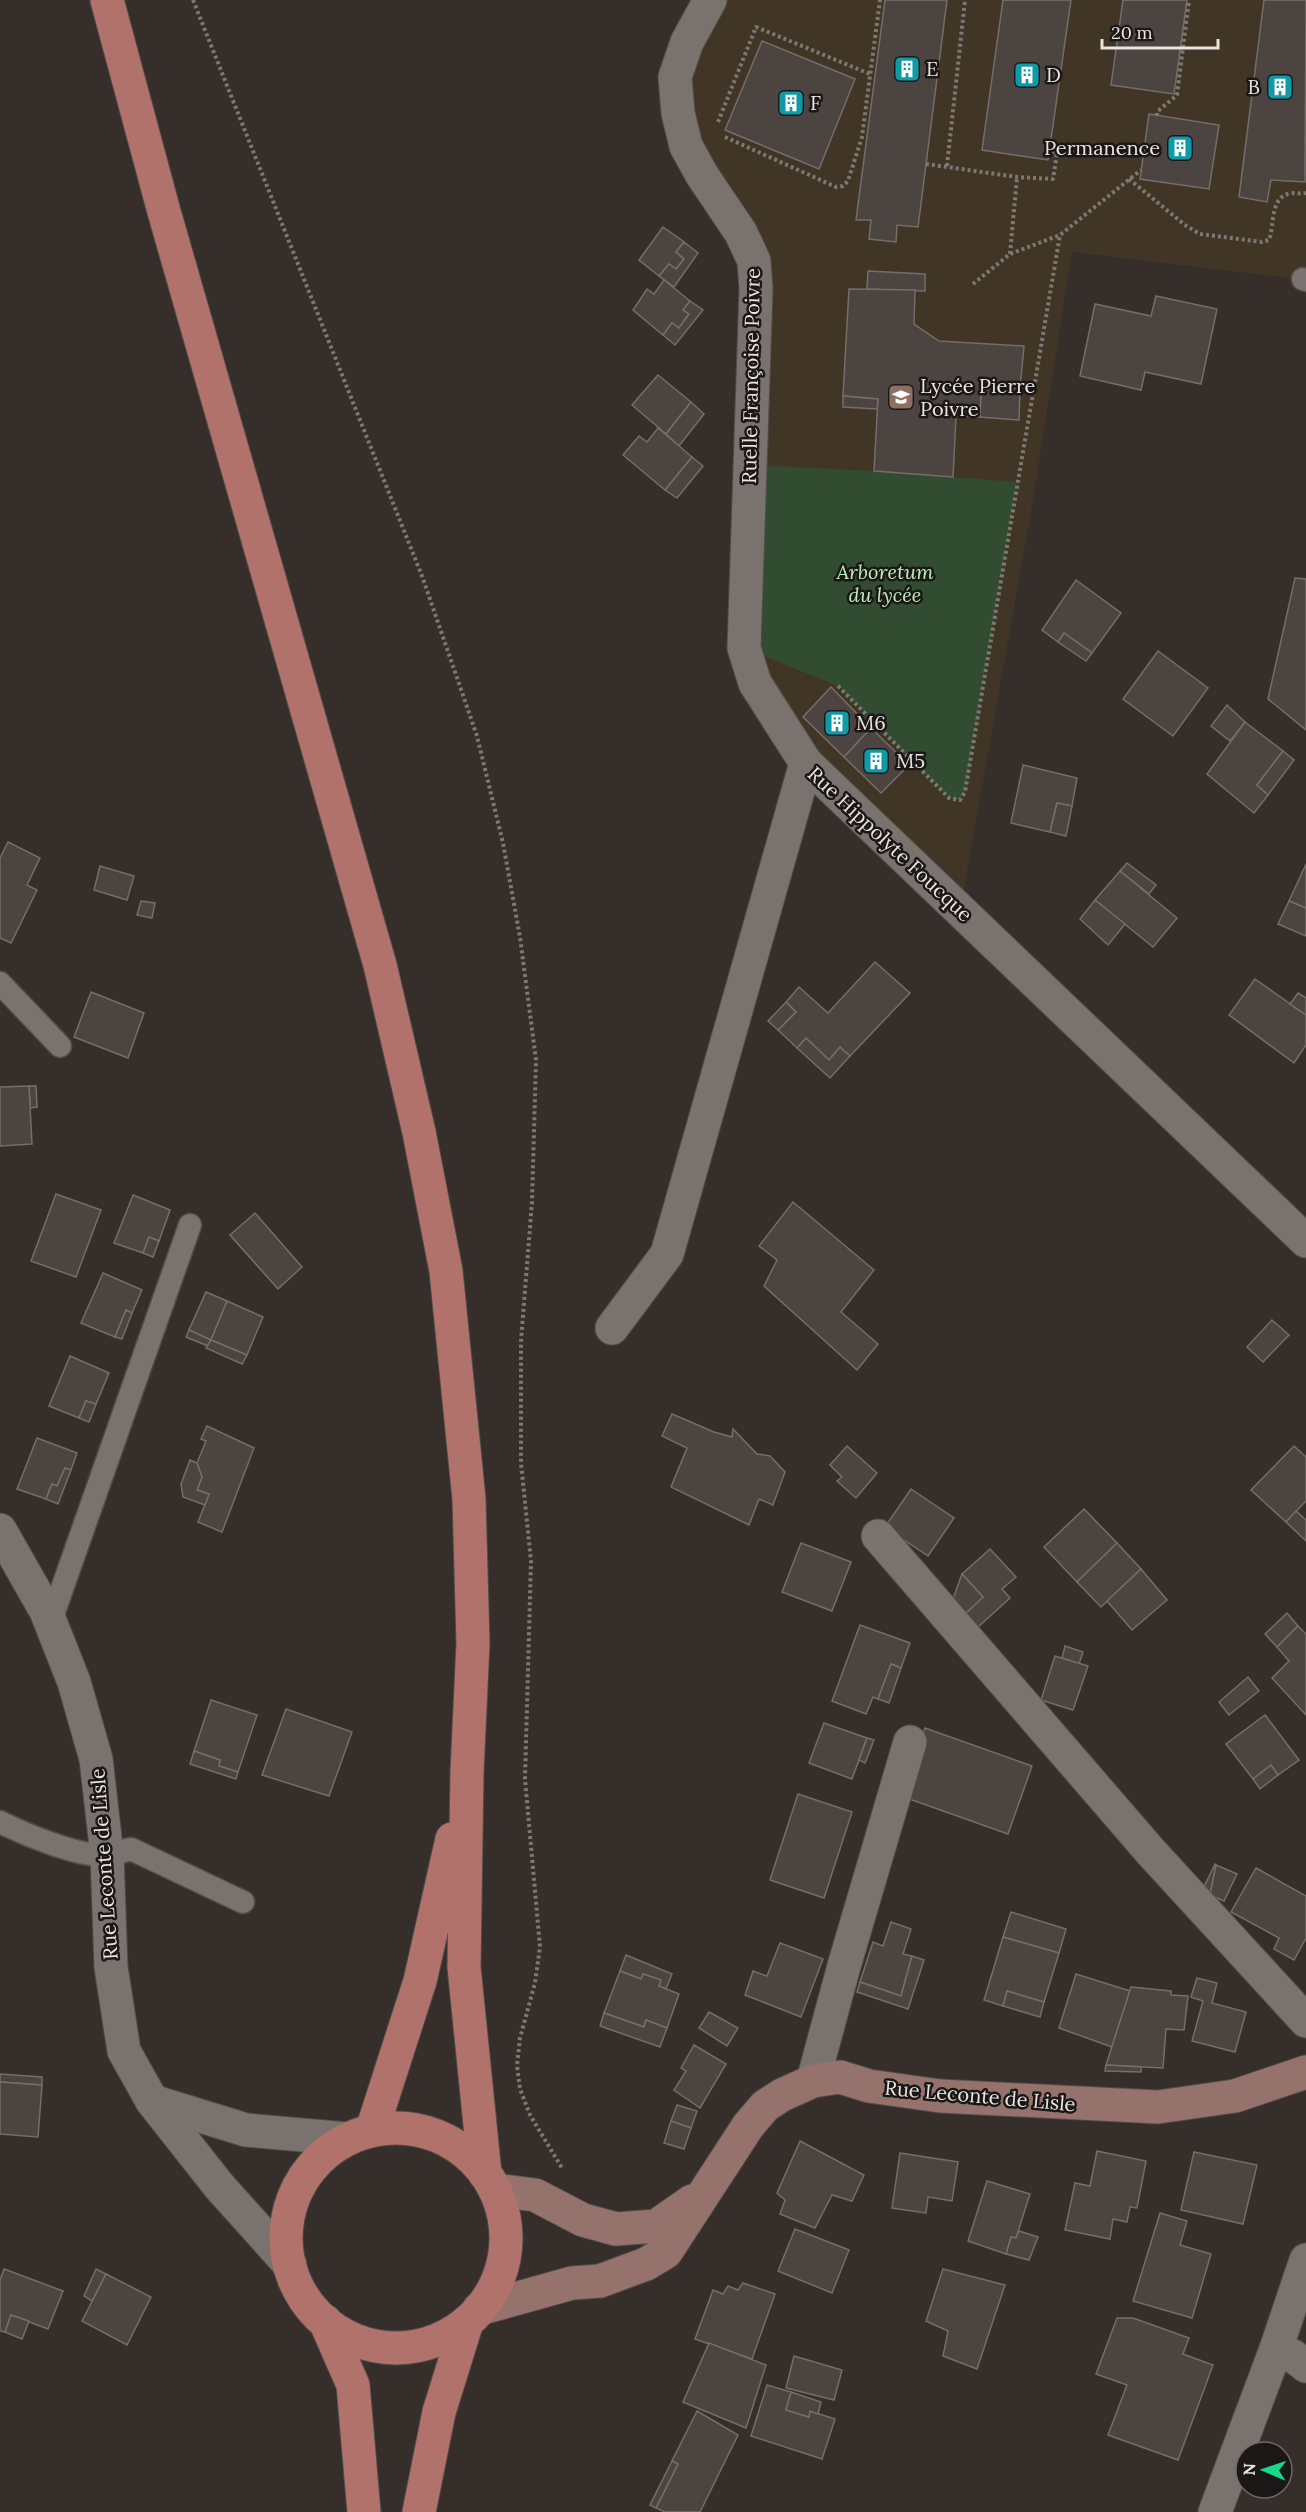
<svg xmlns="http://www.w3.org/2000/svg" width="1306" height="2512" font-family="Lora,serif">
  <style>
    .education { fill: #413626 }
    .green { fill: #314c30 }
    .building { fill: #4c4441; stroke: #756d6a; stroke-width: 1.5 }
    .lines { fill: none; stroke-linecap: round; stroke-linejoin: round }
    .service-casing { stroke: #524c4a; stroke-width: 25 }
    .minor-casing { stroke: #524c4a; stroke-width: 35 }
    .tertiary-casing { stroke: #524c4a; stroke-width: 35 }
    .secondary-casing { stroke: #524c4a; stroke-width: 35 }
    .primary-casing { stroke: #524c4a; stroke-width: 35 }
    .path { stroke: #7e7875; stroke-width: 4; stroke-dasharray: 3 3; stroke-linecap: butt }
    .service { stroke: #7a726e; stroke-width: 22 }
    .minor { stroke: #7a726e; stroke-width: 33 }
    .tertiary { stroke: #7a726e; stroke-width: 33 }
    .secondary { stroke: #96726d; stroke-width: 33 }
    .primary { stroke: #b2726c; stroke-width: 33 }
    .labels { text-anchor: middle; stroke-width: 5; stroke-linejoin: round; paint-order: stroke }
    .poi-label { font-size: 20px; fill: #e9e4e2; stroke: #1a1716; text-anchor: start }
    .street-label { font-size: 20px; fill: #e9e4e2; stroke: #1a1716 }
    .park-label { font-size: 20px; font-style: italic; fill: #b9f2b5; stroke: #1a1716 }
  </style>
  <rect width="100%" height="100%" fill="#352e2b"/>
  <polygon class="education" points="710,0 1306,0 1306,280 1072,252 1032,506 960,911 755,683 756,289 686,146 687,42"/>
  <polygon class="green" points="751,465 874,471 1017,482 965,792 960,800 949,798 838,686 744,648"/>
  <g class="building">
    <polygon points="885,0 947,0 918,227 897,225 896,242 869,239 871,220 856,220"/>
    <polygon points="1003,0 1071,0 1048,160 982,150"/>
    <polygon points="1123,0 1187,0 1174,94 1111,85"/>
    <polygon points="1264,0 1306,0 1305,182 1271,180 1267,202 1239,197"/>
    <polygon points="762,41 855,79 819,169 725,130"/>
    <polygon points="1149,114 1219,125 1209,189 1140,179"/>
    <polygon points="663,227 684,242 676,252 684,259 676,269 669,264 659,276 639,260"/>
    <polygon points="684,242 698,253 674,287 659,276 669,264 676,269 684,259 676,252"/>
    <polygon points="868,271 925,274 925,291 867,289"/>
    <polygon points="664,280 690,301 683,310 689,314 679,328 672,323 663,335 633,310 647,289 654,294"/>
    <polygon points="849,289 915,290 914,324 939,341 1024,346 1020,389 990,386 981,396 980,417 956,416 953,477 874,471 878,399 843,396"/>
    <polygon points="1156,296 1217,309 1201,384 1145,372 1141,390 1080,376 1095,304 1151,316"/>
    <polygon points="690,301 703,310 675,345 663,335 672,323 679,328 689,314 683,310"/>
    <polygon points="658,375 691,402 666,434 632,405"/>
    <polygon points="990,386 1020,389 1019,420 980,417 981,396"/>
    <polygon points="843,396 878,399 877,409 843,407"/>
    <polygon points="691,402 704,414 679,446 666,434"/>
    <polygon points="658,428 692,457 665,490 623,455 639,436 647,442"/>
    <polygon points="692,457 703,466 677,498 665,490"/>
    <polygon points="1295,578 1306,579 1306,730 1268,699"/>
    <polygon points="1076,580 1121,613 1092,653 1064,633 1058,642 1042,630"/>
    <polygon points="1064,633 1092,653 1086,661 1058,642"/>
    <polygon points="1158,651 1208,688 1173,736 1123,699"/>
    <polygon points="831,687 871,728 844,757 803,717"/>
    <polygon points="1227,705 1245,722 1230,741 1211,726"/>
    <polygon points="1245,722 1283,751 1257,785 1268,795 1254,813 1207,774"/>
    <polygon points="871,728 909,765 881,793 844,757"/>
    <polygon points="1283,751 1294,760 1268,795 1257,785"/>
    <polygon points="1023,765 1077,778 1072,806 1057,803 1050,832 1011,823"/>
    <polygon points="1057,803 1072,806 1066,836 1050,832"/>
    <polygon points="8,842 40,858 27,885 37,890 11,943 0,938 0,858"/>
    <polygon points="1127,863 1156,885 1149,894 1120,871"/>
    <polygon points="1306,864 1306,908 1289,901"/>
    <polygon points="100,866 134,876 127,900 94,890"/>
    <polygon points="1120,871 1177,918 1153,947 1095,900"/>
    <polygon points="1095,900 1125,924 1108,945 1080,919"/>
    <polygon points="141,901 155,903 152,918 137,915"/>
    <polygon points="1289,901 1306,908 1306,936 1278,924"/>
    <polygon points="875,962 910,993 850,1056 840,1047 829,1060 806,1038 797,1048 778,1030 796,1012 786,1002 799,987 828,1013"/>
    <polygon points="1255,979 1306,1015 1306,1045 1294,1063 1229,1015"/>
    <polygon points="91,992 144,1013 128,1058 74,1037"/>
    <polygon points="1298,993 1306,998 1306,1015 1290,1004"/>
    <polygon points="786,1002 796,1012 778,1030 768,1021"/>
    <polygon points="806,1038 829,1060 840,1047 850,1056 830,1078 797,1048"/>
    <polygon points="29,1086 36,1086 37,1107 30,1108"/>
    <polygon points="29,1086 32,1144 0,1146 0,1087"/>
    <polygon points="56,1194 101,1210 76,1277 31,1261"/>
    <polygon points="133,1195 170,1210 159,1241 149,1237 143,1253 114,1243"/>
    <polygon points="793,1202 874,1270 841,1312 878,1344 857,1370 764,1286 777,1260 759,1246"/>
    <polygon points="255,1213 302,1267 278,1289 230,1235"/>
    <polygon points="149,1237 159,1241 153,1257 143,1253"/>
    <polygon points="103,1273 142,1290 132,1313 126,1310 115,1337 81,1323"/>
    <polygon points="206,1292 227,1301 211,1340 189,1330"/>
    <polygon points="227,1301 263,1317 247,1355 211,1340"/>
    <polygon points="126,1310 132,1313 122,1339 115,1337"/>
    <polygon points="1272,1320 1289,1335 1263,1362 1247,1347"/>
    <polygon points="189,1330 211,1340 208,1346 186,1337"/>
    <polygon points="211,1340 247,1355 242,1364 206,1348"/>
    <polygon points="70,1356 109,1373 96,1404 86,1401 79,1418 49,1406"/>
    <polygon points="86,1401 96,1404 89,1422 79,1418"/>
    <polygon points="672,1414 714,1432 732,1437 733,1429 757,1454 770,1456 785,1472 773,1505 759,1499 749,1525 671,1487 687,1448 662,1436"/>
    <polygon points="207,1426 254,1448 222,1532 198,1522 209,1494 197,1490 202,1477 197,1463 206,1441 201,1439"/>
    <polygon points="37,1438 77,1453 71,1470 65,1468 57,1486 52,1484 46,1499 17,1489"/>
    <polygon points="847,1446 877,1473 856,1498 837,1481 842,1477 830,1465"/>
    <polygon points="1294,1446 1306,1457 1306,1501 1286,1522 1251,1490"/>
    <polygon points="190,1460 197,1463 202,1477 197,1490 209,1494 205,1505 183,1497 181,1484"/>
    <polygon points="65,1468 71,1470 58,1504 46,1499 52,1484 57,1486"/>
    <polygon points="911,1489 954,1518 928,1556 885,1527"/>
    <polygon points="1084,1509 1117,1543 1077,1582 1044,1547"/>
    <polygon points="1296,1511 1306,1520 1306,1541 1286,1522"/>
    <polygon points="801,1543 851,1562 832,1611 782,1592"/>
    <polygon points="1117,1543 1141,1569 1101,1607 1077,1582"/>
    <polygon points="990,1549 1016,1577 1002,1589 1010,1598 978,1627 965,1614 983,1597 962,1574"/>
    <polygon points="1141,1569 1167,1600 1132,1630 1107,1601"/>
    <polygon points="962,1574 983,1597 965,1614 953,1599"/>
    <polygon points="1287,1613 1298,1626 1277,1647 1265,1634"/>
    <polygon points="860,1625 910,1643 901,1668 891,1664 878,1699 873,1697 866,1714 832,1701"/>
    <polygon points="1298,1626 1306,1634 1306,1715 1272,1678 1289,1661 1277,1647"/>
    <polygon points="1065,1646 1083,1652 1079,1664 1062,1658"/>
    <polygon points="1055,1656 1088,1666 1073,1710 1041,1700"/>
    <polygon points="891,1664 901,1668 889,1703 878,1699"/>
    <polygon points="1248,1677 1259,1691 1229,1715 1219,1702"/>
    <polygon points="211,1700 257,1715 238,1772 219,1766 220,1760 194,1751"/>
    <polygon points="286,1709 352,1732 329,1796 262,1775"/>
    <polygon points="1265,1715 1299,1760 1278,1775 1271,1765 1253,1779 1226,1744"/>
    <polygon points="824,1723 867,1738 852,1779 809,1763"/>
    <polygon points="925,1728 1032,1766 1008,1834 901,1796"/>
    <polygon points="867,1738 874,1740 865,1763 859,1760"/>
    <polygon points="194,1751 220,1760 219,1766 238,1772 236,1779 190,1764"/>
    <polygon points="1271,1765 1278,1775 1260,1789 1253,1779"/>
    <polygon points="798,1794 852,1812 824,1898 770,1880"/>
    <polygon points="1215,1864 1216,1865 1210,1895 1202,1891"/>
    <polygon points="1216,1865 1237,1874 1224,1901 1210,1895"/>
    <polygon points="1256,1868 1306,1896 1306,1938 1294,1960 1274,1949 1279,1938 1231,1912"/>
    <polygon points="1011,1912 1066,1929 1059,1953 1003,1937"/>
    <polygon points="891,1922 911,1929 903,1954 912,1956 901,1996 860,1982 873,1942 883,1946"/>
    <polygon points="1003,1937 1059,1953 1044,2002 1007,1991 1003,2006 984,2000"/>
    <polygon points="780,1943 823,1959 801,2017 745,1995 753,1971 767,1976"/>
    <polygon points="626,1955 672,1974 666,1989 659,1986 661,1980 643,1974 641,1979 620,1971"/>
    <polygon points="912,1956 924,1960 908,2009 857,1992 860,1982 901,1996"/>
    <polygon points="620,1971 641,1979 643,1974 661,1980 659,1986 679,1994 667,2028 646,2020 644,2027 604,2013"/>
    <polygon points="1076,1974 1130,1991 1112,2047 1059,2028"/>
    <polygon points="1197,1978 1217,1983 1212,2003 1246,2012 1235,2052 1192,2041 1203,2001 1191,1997"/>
    <polygon points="1131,1987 1171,1991 1171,1995 1188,1996 1184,2030 1166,2029 1163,2068 1106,2065"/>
    <polygon points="1007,1991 1044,2002 1040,2017 1003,2006"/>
    <polygon points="709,2012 738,2028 727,2046 699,2028"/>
    <polygon points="604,2013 644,2027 646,2020 667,2028 660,2047 600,2026"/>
    <polygon points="694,2045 726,2064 700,2108 674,2090 686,2071 681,2068"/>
    <polygon points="1106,2065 1141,2067 1141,2072 1105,2071"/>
    <polygon points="0,2074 42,2077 42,2085 0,2082"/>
    <polygon points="0,2082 42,2085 38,2137 0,2134"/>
    <polygon points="677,2105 697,2111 691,2128 671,2121"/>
    <polygon points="671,2121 691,2128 684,2149 664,2143"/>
    <polygon points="800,2141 864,2175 852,2201 832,2195 815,2228 780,2214 785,2200 777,2193"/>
    <polygon points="1097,2151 1146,2161 1137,2208 1130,2207 1127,2222 1113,2219 1110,2239 1065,2230 1075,2183 1090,2186"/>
    <polygon points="1194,2152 1257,2165 1243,2224 1181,2210"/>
    <polygon points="900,2153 958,2162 952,2201 928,2197 926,2213 892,2208"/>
    <polygon points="987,2181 1030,2194 1016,2238 1011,2237 1006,2254 968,2241"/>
    <polygon points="1160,2213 1187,2221 1180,2245 1211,2254 1192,2318 1133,2301"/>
    <polygon points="795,2229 849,2250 832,2293 778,2271"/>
    <polygon points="1019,2231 1038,2237 1029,2260 1006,2254 1011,2237 1016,2238"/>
    <polygon points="4,2269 63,2291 48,2329 11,2315 5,2332 0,2331 0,2280"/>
    <polygon points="96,2269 106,2274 92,2301 84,2296"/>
    <polygon points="943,2269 1005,2285 977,2369 943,2356 948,2331 926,2321"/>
    <polygon points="106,2274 151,2297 127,2345 82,2321"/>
    <polygon points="743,2283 775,2294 752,2359 695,2339 713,2290 723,2294 728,2286 738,2290"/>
    <polygon points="11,2315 29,2321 22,2339 5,2332"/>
    <polygon points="1117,2318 1133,2318 1189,2338 1183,2354 1213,2365 1178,2460 1108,2435 1127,2385 1096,2374"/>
    <polygon points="709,2343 766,2365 746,2428 683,2402"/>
    <polygon points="794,2356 842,2370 834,2400 786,2388"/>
    <polygon points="767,2385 791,2392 786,2410 809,2417 810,2411 835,2419 822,2459 751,2436"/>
    <polygon points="791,2392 821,2402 818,2414 810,2411 809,2417 786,2410"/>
    <polygon points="697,2411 738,2435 700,2512 665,2512 656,2508 678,2464 672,2461"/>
    <polygon points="672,2461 678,2464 656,2508 650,2505"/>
  </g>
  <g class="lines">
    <defs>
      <g id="service">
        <polyline points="1303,279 1306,280"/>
        <polyline points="0,983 60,1046"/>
        <polyline points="50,1623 190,1225"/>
        <path d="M0 1822C24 1834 81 1858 108 1855 115 1854 123 1851 131 1849L243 1902"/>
      </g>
      <g id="minor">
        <polyline points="710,0 687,42 675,77 678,113 686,146 702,175 741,233 754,261 756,289 744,648 755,683 806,763"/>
        <polyline points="612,1328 667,1254 806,763 1306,1241"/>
        <polyline points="878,1536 1151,1852 1306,2021"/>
        <polyline points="813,2081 844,1966 910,1742"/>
        <polyline points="1276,2349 1293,2356 1306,2366"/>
        <polyline points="1215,2512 1276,2349 1306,2260"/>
      </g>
      <g id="tertiary">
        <polyline points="0,1530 46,1611 74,1682 96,1759 107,1855 111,1967 124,2051 152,2101 219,2186 290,2265"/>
        <polyline points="152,2101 246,2130 348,2139"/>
      </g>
      <g id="secondary">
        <polyline points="495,2190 535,2195 583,2220 616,2229 656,2226 692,2201"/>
        <polyline points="479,2309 572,2283 600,2281 646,2264 666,2252 748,2126 765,2106 782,2095 813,2081 840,2077 869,2086 940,2096 1158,2107 1235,2096 1306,2072"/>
      </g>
      <g id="primary">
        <polyline points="107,0 163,208 380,965 419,1132 446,1271 469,1499 473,1643 467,1772 464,1967 485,2174"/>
        <circle cx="396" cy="2238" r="110"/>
        <polyline points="372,2130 420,1981 452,1839"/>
        <polyline points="325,2321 353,2385 364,2512"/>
        <polyline points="419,2512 439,2412 467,2322"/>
      </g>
    </defs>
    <use href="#service" class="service-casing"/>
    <use href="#minor" class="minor-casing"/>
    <use href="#tertiary" class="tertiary-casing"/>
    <use href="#secondary" class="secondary-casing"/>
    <use href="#primary" class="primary-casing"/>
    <g class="path">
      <polyline points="193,0 422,576 477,736 503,843 520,937 536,1060 532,1202 521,1341 521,1463 531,1561 525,1779 540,1947 535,1983 520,2038 517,2066 520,2089 530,2115 562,2168"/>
      <polyline points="1157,116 1157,112 1177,95 1189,0"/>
      <polyline points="718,122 756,27 870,74"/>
      <polyline points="725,137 836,187 843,186 848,181 862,137 880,0"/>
      <polyline points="926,164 1017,177 1053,179 1057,153 1050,150"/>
      <polyline points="947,166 965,0"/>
      <path d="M1129 179 1185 225 1200 234 1262 242 1269 240C1275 225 1269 197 1291 193 1296 193 1301 194 1306 193"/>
      <polyline points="1010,254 1017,177"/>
      <polyline points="973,284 1010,254 1060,235 1141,170"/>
      <polyline points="838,686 949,798 960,800 965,792 1060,235"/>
    </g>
    <use href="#service" class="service"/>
    <use href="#minor" class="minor"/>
    <use href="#tertiary" class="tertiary"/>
    <use href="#secondary" class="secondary"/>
    <use href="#primary" class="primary"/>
  </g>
  <defs>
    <symbol id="building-square" viewBox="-11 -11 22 22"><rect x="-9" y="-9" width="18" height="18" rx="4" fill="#0f9aa8" stroke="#1a1716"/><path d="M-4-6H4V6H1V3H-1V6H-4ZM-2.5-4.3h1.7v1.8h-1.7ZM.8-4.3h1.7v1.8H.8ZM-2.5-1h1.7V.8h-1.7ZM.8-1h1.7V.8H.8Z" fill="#fff"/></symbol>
    <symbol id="school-square" viewBox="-11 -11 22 22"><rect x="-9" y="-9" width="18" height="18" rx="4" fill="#8d6e63" stroke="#1a1716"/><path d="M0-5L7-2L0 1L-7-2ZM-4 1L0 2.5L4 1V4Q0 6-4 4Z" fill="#fff"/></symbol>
  </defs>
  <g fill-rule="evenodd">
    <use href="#building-square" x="892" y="54" width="30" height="30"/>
    <use href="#building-square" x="1012" y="60" width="30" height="30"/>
    <use href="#building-square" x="1265" y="72" width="30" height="30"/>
    <use href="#building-square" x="776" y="88" width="30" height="30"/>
    <use href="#building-square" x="1165" y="133" width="30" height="30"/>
    <use href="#school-square" x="886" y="382" width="30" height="30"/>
    <use href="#building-square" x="822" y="708" width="30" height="30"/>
    <use href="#building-square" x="861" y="746" width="30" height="30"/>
  </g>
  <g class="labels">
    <g class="poi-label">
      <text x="926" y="76">E</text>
      <text x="1046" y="82">D</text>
      <text x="1260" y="94" text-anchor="end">B</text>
      <text x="810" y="110">F</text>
      <text x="1160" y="155" text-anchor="end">Permanence</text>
      <text x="920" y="393">Lycée Pierre<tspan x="920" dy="23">Poivre</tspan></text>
      <text x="856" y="730">M6</text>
      <text x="896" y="768">M5</text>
    </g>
    <g class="street-label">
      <text transform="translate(751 376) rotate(-89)" y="7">Ruelle Françoise Poivre</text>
      <text transform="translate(890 844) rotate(43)" y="7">Rue Hippolyte Foucque</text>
      <text transform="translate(104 1864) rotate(-94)" y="7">Rue Leconte de Lisle</text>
      <text transform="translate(980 2096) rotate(5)" y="7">Rue Leconte de Lisle</text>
    </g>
    <g class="park-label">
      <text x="885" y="579">Arboretum<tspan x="885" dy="23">du lycée</tspan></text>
    </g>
  </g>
  <g transform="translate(1264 2470) rotate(272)"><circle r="28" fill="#1a1716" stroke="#6d6968" stroke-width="1.5"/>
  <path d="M0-4.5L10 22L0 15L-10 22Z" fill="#17d989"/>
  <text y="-9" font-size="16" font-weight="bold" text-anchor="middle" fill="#e9e4e2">N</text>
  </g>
  <path d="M1102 39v9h116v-9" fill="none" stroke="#e9e4e2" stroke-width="3"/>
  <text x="1111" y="39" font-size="18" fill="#e9e4e2" stroke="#1a1716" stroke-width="4.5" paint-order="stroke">20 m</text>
</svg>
